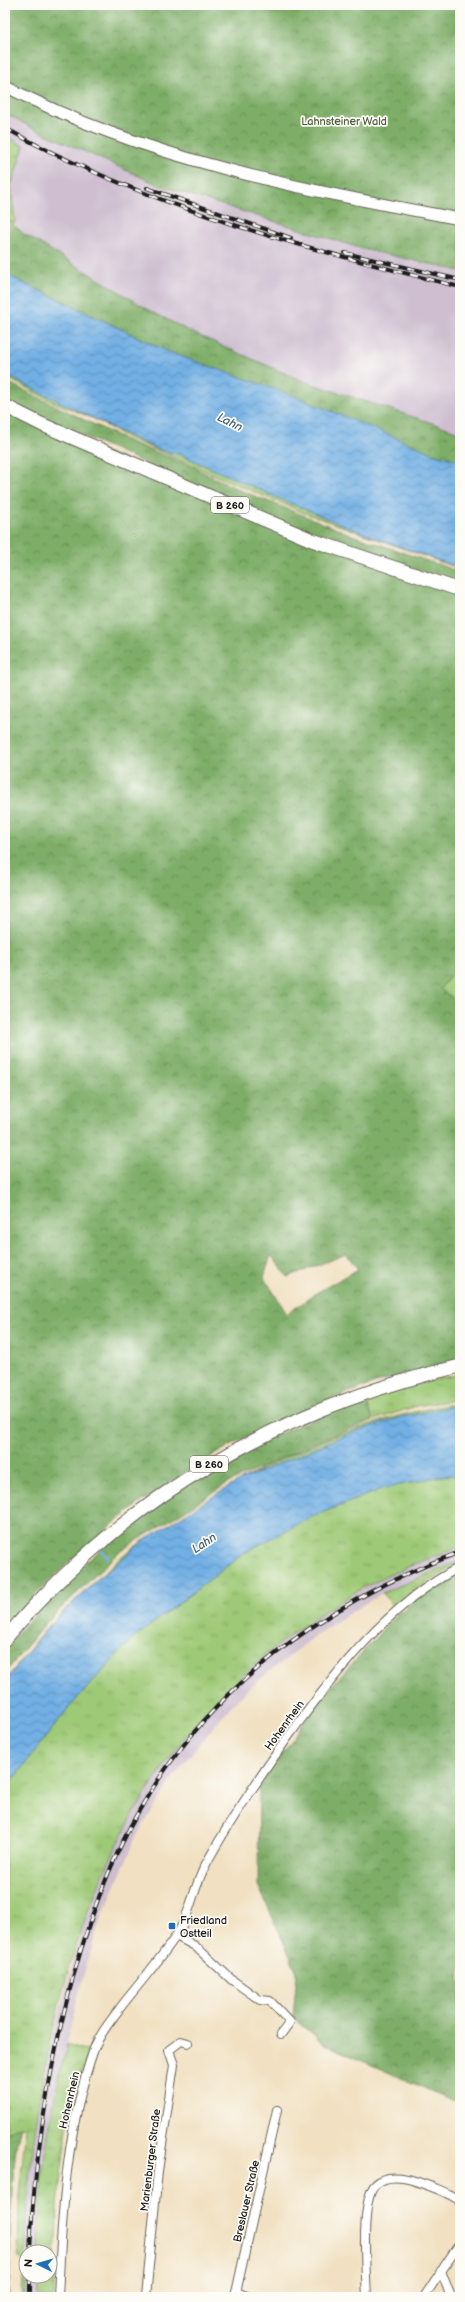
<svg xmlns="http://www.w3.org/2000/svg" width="465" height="2302" font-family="'Balsamiq Sans',sans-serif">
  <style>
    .industrial { fill: #cebed0 }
    .grass { fill: url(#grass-tufts); stroke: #5d7249 }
    .forest { fill: url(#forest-crowns); stroke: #4d6442; fill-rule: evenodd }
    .water { fill: url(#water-waves); stroke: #466680 }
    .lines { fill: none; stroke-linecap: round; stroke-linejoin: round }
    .stream { stroke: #71afe4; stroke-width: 2.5 }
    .street-casing { stroke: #676156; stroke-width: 10 }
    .secondary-casing { stroke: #676156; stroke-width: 13 }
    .primary-casing { stroke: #676156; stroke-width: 15 }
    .street { stroke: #fff; stroke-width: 8 }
    .secondary { stroke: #fff; stroke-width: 11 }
    .primary { stroke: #fff; stroke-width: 13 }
    .rail-casing { stroke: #1c1c1c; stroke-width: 4 }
    .rail { stroke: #fdfcf7; stroke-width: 2.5; stroke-dasharray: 8; stroke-linecap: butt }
    .poi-dot { fill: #1f6fb2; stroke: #fdfcf7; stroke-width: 1.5 }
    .labels { text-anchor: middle; stroke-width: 3.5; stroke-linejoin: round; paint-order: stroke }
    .shield { fill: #fdfcf7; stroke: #605f5e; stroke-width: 1 }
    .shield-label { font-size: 10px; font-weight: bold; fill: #1c1c1c }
    .park-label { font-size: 11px; fill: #506140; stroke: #fdfcf7 }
    .street-label { font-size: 11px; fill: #1c1c1c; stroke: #fdfcf7 }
    .poi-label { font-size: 11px; fill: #1c1c1c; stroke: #fdfcf7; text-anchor: start }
    .water-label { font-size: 12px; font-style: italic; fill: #425e76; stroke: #fdfcf7 }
  </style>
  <defs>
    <pattern id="grass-tufts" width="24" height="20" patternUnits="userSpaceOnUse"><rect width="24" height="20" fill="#9ec976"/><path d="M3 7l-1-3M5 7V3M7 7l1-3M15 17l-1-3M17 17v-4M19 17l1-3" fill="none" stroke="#88ac66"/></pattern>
    <pattern id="forest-crowns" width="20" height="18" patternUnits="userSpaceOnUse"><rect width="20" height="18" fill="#7ead67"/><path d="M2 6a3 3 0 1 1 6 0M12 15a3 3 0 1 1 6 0" fill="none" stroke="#668c54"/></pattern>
    <pattern id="water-waves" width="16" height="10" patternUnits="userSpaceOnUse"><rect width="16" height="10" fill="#71afe4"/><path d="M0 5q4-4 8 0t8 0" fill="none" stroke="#5c8eb8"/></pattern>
  </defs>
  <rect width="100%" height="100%" fill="#fdfcf7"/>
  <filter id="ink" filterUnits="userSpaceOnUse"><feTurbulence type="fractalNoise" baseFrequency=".025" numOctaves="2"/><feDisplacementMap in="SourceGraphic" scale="8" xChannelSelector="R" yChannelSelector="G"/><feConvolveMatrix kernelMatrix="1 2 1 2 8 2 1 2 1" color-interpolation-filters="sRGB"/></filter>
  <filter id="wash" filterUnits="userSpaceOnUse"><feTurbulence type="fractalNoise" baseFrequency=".012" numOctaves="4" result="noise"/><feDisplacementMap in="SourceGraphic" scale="16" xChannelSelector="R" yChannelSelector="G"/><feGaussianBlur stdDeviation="0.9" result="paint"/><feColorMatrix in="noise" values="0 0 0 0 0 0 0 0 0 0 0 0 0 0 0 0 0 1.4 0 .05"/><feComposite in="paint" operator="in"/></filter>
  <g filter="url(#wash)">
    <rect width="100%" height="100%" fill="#f1e1c2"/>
    <g class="industrial">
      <polygon points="5,113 32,128 161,186 363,249 460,271 460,432 303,381 193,333 151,311 24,234 16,227 11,186 24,147 5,136"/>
      <polygon points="460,1547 460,1561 382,1593 323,1630 255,1683 231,1706 188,1758 173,1778 137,1835 98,1927 81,1984 55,2091 50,2125 43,2173 38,2252 26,2252 26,2276 38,2276 38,2297 25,2297 25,2258 30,2169 39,2103 56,2024 84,1924 104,1872 136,1808 174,1749 202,1716 256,1664 286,1639 317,1616 377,1581 415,1563"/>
    </g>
    <g class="grass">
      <polygon points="5,136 24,146 11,186 15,224 5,217"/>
      <polygon points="5,375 160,450 181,455 287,502 460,569 302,512 245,488 130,439 94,419 51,401 5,377"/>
      <polygon points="460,963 460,1004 440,989"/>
      <polygon points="460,1374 460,1399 417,1406 373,1420 366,1399 411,1385"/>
      <path d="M460 1403V1405L402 1417 350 1433 241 1480C309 1443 384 1414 460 1403Z"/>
      <path d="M446 1475 460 1476V1547C422 1561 384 1575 349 1596 157 1709 71 1893 39 2106 32 2150 28 2193 26 2237 25 2256 29 2281 24 2297L22 2292 24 2263 18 2255 19 2194 26 2127 21 2126 5 2132V1797L11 1782 66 1711 131 1640 244 1553 309 1518 382 1489Z"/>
      <polygon points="143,1541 99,1578 49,1626 5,1681 48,1626 123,1555"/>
      <polygon points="460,1561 460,1564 429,1581 394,1607 382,1593"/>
      <path d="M67 2044 89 2052C60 2130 56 2214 54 2297H38V2276H50V2252H38C38 2182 50 2112 67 2044Z"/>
    </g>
    <g class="forest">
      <polygon points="5,5 460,5 460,271 363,249 161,186 32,128 5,113"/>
      <polygon points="5,217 24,234 151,311 193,333 303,381 460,432 460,461 435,454 169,352 5,274"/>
      <polygon points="5,381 130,442 190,466 242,491 358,537 460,572 460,585 276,521 5,401"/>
      <path d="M5 411 460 595V963L440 989 460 1004V1361C284 1397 121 1492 5 1629ZM346 1254 358 1269 318 1292 287 1314 264 1277 271 1255 288 1277Z"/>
      <polygon points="365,1397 373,1420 314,1443 230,1482 119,1552 45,1624 5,1673 5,1647 62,1584 101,1549 177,1492 264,1440"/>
      <polygon points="460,1571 460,2104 322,2043 293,2017 297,1972 258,1885 259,1787 322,1697 396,1615 438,1583"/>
      <polygon points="21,2126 16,2147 12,2191 9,2297 5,2297 5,2132"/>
    </g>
    <g class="water">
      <polygon points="5,274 169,352 297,397 435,454 460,461 460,568 378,539 287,502 181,455 160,450 139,441 5,375"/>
      <polygon points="460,1405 460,1476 446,1475 382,1489 309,1518 244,1553 131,1640 66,1711 11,1782 5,1797 5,1681 49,1626 99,1578 143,1541 207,1500 241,1480 350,1433 402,1417"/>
    </g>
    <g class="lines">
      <polyline class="stream" points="102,1551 108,1558"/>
    </g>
  </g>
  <g filter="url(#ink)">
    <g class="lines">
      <defs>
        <g id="street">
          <polyline points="176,1936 195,1946 232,1980 260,2000 270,2001 290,2022 281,2034"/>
          <polyline points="441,2271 451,2297"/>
          <polyline points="236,2292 249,2297"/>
          <path d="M58 2297C62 2213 66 2129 94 2049 99 2034 111 2021 120 2008 138 1985 159 1961 176 1936 191 1914 193 1888 206 1864 230 1820 259 1778 288 1737 335 1673 388 1604 460 1567"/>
          <polyline points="146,2297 158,2171 174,2065 169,2050 181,2041 188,2043"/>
          <polyline points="235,2297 277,2110"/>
          <path d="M367 2297C366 2274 360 2201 375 2185 386 2174 402 2177 415 2181 430 2186 448 2192 460 2201"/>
          <polyline points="424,2297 460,2243"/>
        </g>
        <path id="secondary" d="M5 86C146 160 305 190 460 219"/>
        <g id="primary">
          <polyline points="5,406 43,425 312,540 460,590"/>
          <path d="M5 1639C124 1497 280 1408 460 1366"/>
        </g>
      </defs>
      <use href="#street" class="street-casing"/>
      <use href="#secondary" class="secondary-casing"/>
      <use href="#primary" class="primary-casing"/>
      <use href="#street" class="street"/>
      <use href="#secondary" class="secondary"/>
      <use href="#primary" class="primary"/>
      <defs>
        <g id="rail">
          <path d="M5 128C147 207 303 248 460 287"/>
          <polyline points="147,188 291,238"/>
          <polyline points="345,253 460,280"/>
          <path d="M30 2252C33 2179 43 2109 58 2038 74 1966 95 1895 129 1829 200 1694 319 1604 460 1552"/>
          <polyline points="30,2276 30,2297"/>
        </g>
      </defs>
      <use href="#rail" class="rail-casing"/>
      <use href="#rail" class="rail"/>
    </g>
  </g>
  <rect class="poi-dot" x="168" y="1922" width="8" height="8" rx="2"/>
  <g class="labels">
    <g class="shield">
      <rect x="211" y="497" width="38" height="16" rx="3"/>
      <rect x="190" y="1456" width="38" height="16" rx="3"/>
    </g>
    <g class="shield-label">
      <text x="230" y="509">B 260</text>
      <text x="209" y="1468">B 260</text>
    </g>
    <g class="park-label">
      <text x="344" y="125">Lahnsteiner Wald</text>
    </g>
    <g class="street-label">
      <text transform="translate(284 1725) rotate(-54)" y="4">Hohenrhein</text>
      <text transform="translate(69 2100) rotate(-77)" y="4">Hohenrhein</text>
      <text transform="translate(150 2160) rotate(-83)" y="4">Marienburger Straße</text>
      <text transform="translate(246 2201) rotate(-77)" y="4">Breslauer Straße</text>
    </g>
    <g class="poi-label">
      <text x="180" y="1924">Friedland<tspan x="180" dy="13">Ostteil</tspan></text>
    </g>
    <g class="water-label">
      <text transform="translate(230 422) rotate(26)" y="4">Lahn</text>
      <text transform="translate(204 1543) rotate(-33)" y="4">Lahn</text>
    </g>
  </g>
  <rect width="465" height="2302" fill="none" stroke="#fdfcf7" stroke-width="20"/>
  <g transform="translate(38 2264) rotate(275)"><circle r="19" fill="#fdfcf7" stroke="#a3a29f"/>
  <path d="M0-3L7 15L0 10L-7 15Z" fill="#1f6fb2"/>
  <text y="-6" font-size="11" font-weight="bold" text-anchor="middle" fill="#1c1c1c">N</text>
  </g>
</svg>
